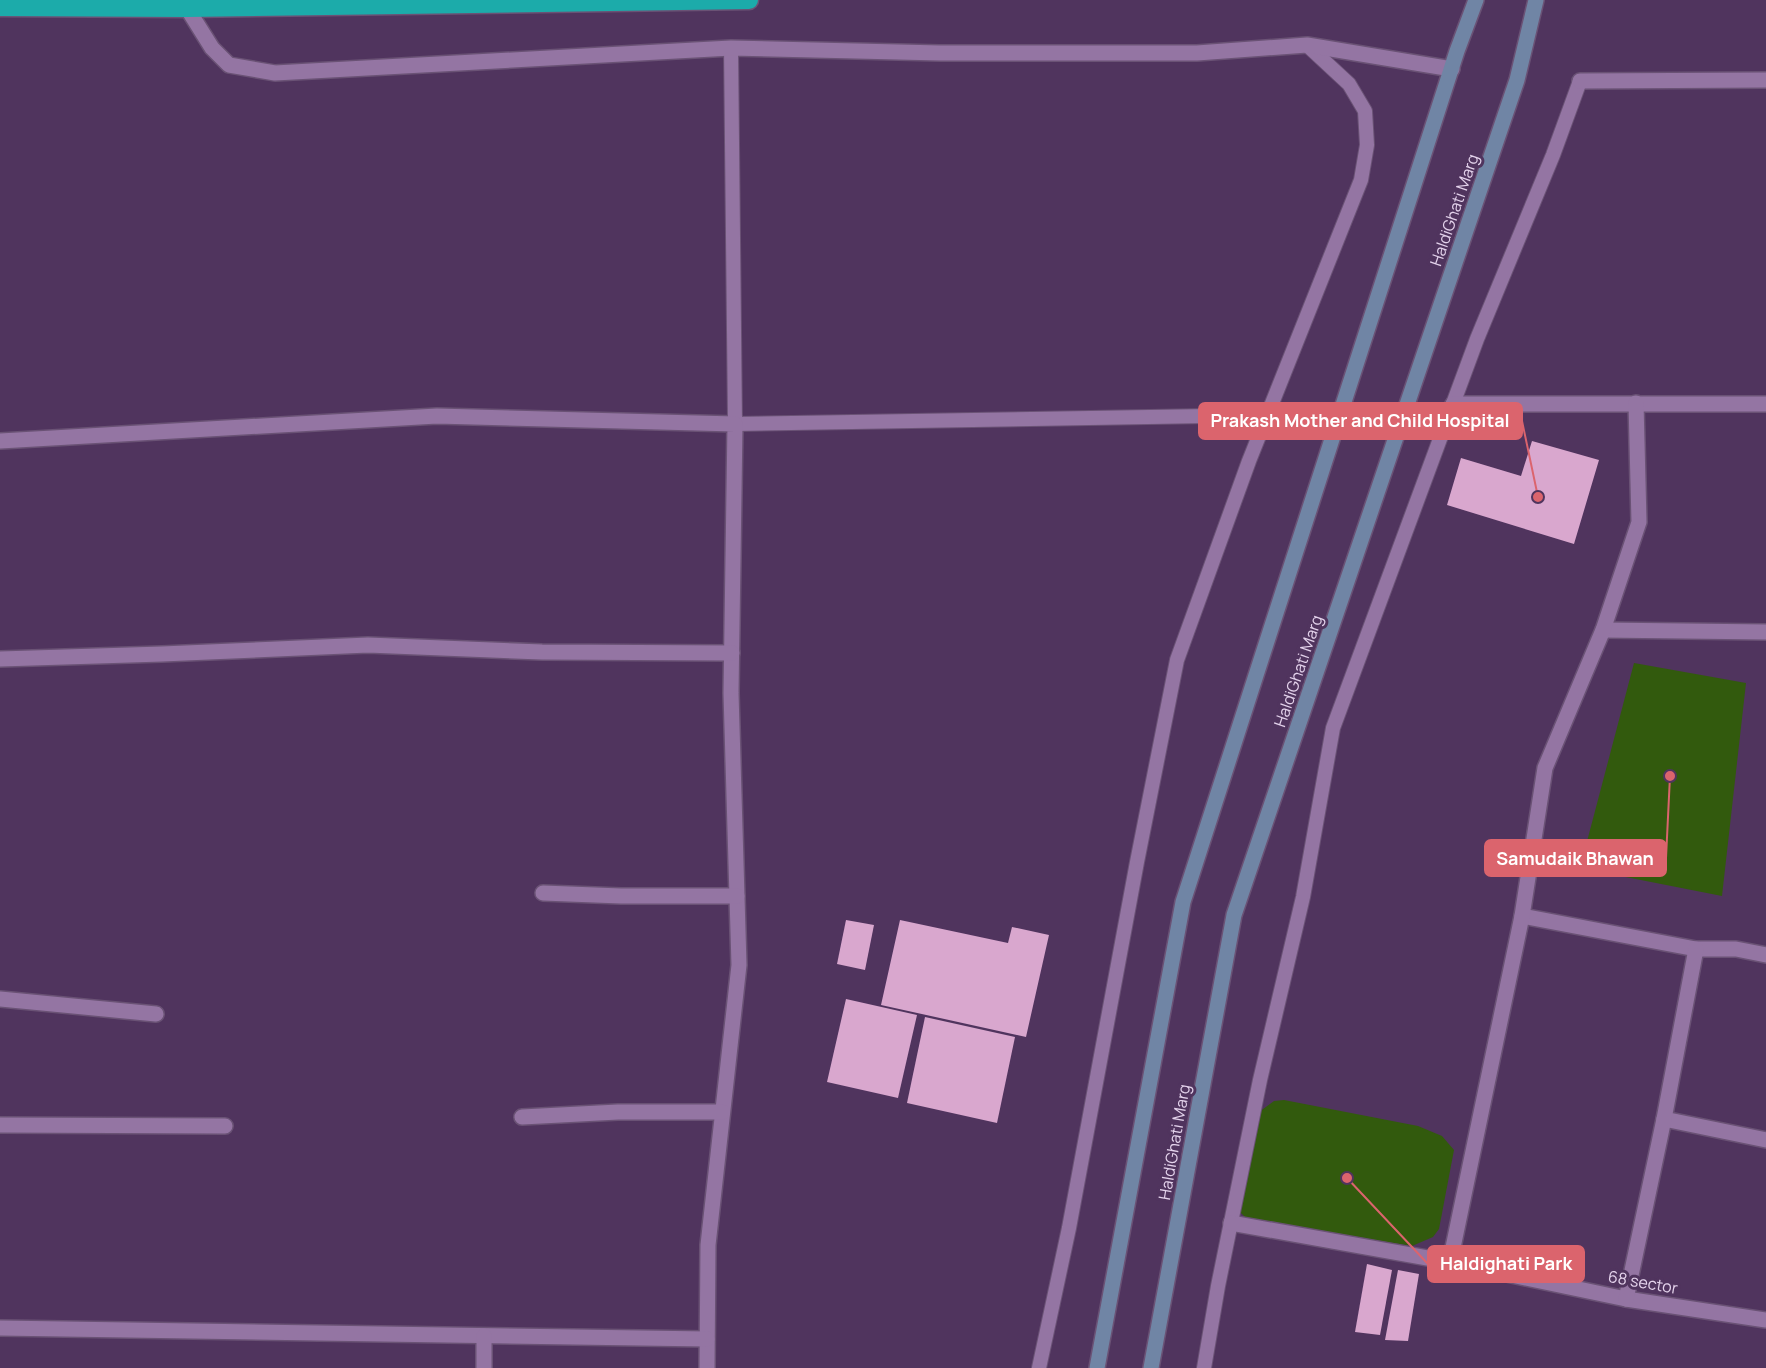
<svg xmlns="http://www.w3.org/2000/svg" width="1766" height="1368" font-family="Manrope,sans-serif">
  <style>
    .green { fill: #325a0d }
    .building { fill: #d9a7ce }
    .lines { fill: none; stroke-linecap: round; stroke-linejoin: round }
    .lane-casing { stroke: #6a5275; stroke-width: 16 }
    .street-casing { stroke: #6a5275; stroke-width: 18 }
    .secondary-casing { stroke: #6a5275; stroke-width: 18 }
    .highway-casing { stroke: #6a5275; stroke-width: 21 }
    .lane { stroke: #9475a3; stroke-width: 14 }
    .street { stroke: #9475a3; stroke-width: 15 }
    .secondary { stroke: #7085a5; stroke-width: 15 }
    .highway { stroke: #1cabaa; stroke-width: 18 }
    .labels { text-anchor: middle; stroke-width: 6; stroke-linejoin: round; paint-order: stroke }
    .street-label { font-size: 16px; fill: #e4d3ec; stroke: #50345e }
    .leader { fill: none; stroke: #db646d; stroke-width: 2 }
    .callout-dot { fill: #db646d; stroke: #50345e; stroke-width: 2 }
    .callout { fill: #db646d; stroke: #db646d; stroke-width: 2 }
    .callout-label { font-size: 18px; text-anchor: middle; font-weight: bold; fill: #fff }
  </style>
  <rect width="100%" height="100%" fill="#50345e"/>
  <g class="green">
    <polygon points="1634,663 1746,683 1722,896 1580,868"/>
    <polygon points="1284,1100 1418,1126 1442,1136 1454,1150 1439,1229 1433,1237 1412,1246 1247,1219 1240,1212 1240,1205 1259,1112 1274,1101"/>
  </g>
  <g class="building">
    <polygon points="1532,441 1599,460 1574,544 1447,505 1461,458 1521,476"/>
    <polygon points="846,920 874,925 865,970 837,964"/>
    <polygon points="900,920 1008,943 1012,927 1049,935 1026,1037 881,1005"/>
    <polygon points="846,999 917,1015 898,1098 827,1082"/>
    <polygon points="925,1017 1015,1037 997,1123 907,1103"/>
    <polygon points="1367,1264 1392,1270 1380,1335 1355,1332"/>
    <polygon points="1398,1270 1419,1274 1408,1341 1385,1340"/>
  </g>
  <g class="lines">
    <defs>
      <g id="lane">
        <polyline points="731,48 735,424 1267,415"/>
        <polyline points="1039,1368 1069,1228 1137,862 1177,660 1249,461 1361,180 1367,145 1365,111 1349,84 1307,45"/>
        <polyline points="1204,1368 1218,1286 1260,1080 1303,897 1333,728 1477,339 1553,155 1580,81"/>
      </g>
      <g id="street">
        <polyline points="187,8 212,48 229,65 275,73 731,48 940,53 1197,53 1307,45 1452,69"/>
        <polyline points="1580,81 1766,80"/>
        <polyline points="1453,404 1766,404"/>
        <polyline points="0,441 437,416 735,424 731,693 739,965 708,1245 707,1368"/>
        <polyline points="1603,630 1766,632"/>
        <polyline points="0,659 162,654 368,645 542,652 732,653"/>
        <polyline points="543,893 621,896 737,896"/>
        <polyline points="1522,916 1696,949 1736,949 1766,955"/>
        <polyline points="0,999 156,1014"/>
        <polyline points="522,1117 618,1112 722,1112"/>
        <polyline points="1664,1119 1766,1140"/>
        <polyline points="0,1125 225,1126"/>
        <polyline points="1231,1223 1450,1262 1626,1299 1766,1320"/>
        <polyline points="1450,1262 1522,916 1545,768 1603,630 1639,522 1636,403"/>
        <polyline points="1626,1299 1664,1119 1696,949"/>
        <polyline points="0,1328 707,1339"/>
        <polyline points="484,1336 484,1368"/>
      </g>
      <g id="secondary">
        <polyline points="1097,1368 1183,902 1457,51 1476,0"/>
        <polyline points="1151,1368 1234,915 1517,80 1536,0"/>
      </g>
      <polyline id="highway" points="0,7 187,8 749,0"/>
    </defs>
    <use href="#lane" class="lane-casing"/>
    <use href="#street" class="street-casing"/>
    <use href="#secondary" class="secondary-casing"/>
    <use href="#highway" class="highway-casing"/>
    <use href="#lane" class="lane"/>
    <use href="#street" class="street"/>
    <use href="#secondary" class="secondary"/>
    <use href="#highway" class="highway"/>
  </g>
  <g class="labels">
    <g class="street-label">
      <text transform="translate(1454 210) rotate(-71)" y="6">HaldiGhati Marg</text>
      <text transform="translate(1298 671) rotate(-71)" y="6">HaldiGhati Marg</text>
      <text transform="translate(1174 1142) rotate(-80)" y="6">HaldiGhati Marg</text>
      <text transform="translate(1643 1282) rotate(10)" y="6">68 sector</text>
    </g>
  </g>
  <path class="leader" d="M1538 497L1522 421M1670 776L1666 858M1347 1178L1428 1264"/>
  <g class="callout-dot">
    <circle cx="1538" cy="497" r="6"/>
    <circle cx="1670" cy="776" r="6"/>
    <circle cx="1347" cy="1178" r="6"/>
  </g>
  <g class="callout">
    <rect x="1199" y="403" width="323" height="36" rx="6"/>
    <rect x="1485" y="840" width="181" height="36" rx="6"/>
    <rect x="1428" y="1246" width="156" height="36" rx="6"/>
  </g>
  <g class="callout-label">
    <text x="1360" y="427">Prakash Mother and Child Hospital</text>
    <text x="1575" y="865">Samudaik Bhawan</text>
    <text x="1506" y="1270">Haldighati Park</text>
  </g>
</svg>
